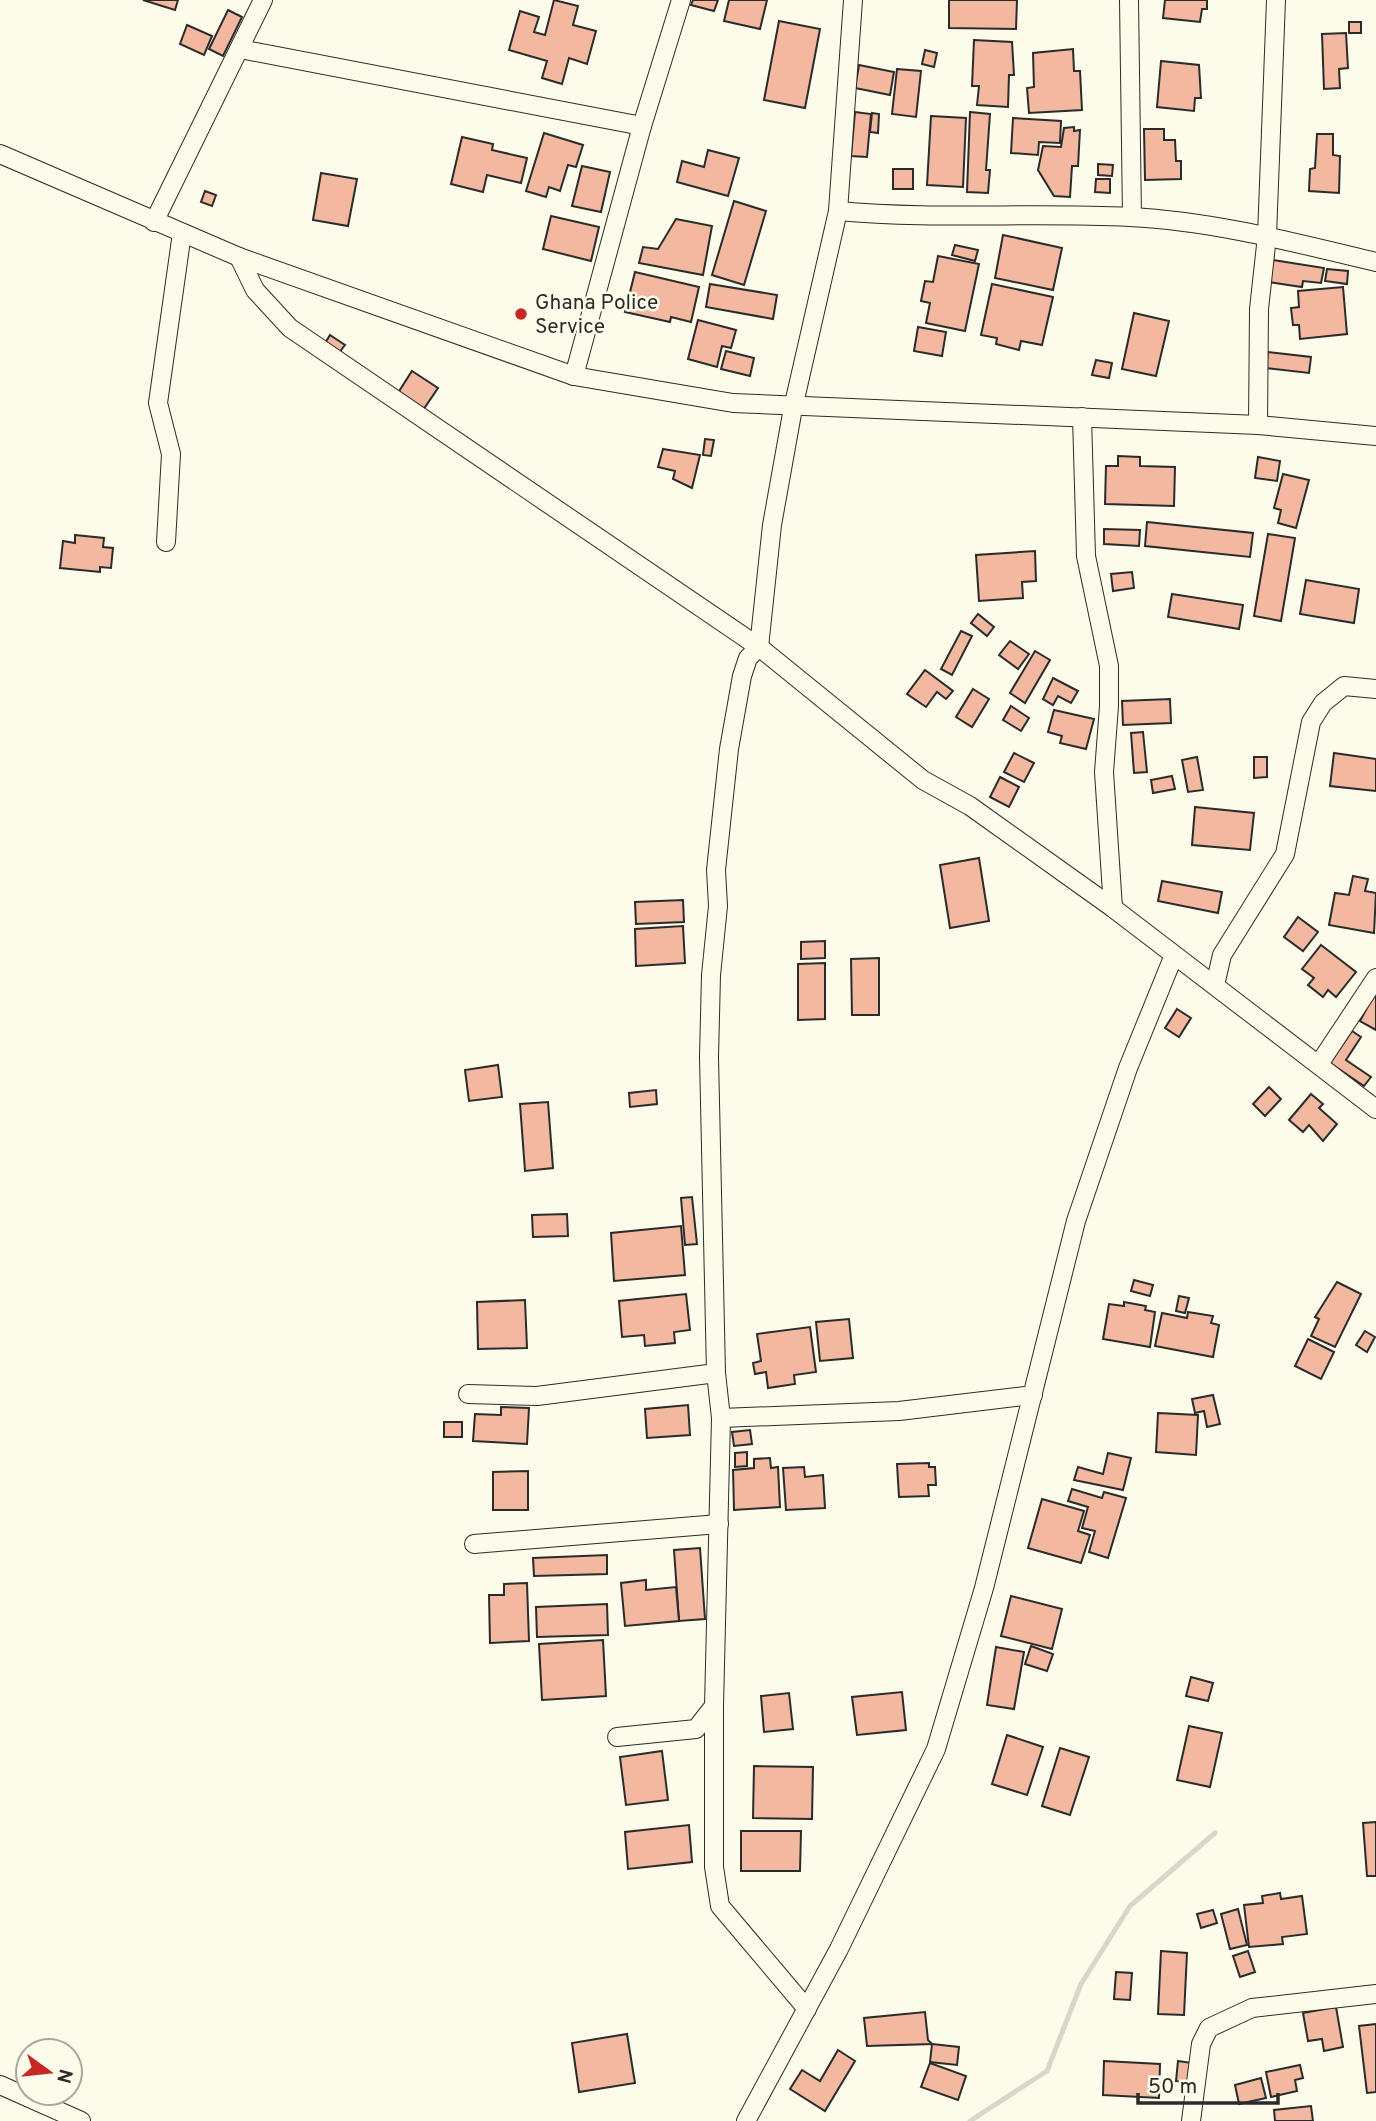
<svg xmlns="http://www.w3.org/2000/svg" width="1376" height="2121" font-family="Overpass,sans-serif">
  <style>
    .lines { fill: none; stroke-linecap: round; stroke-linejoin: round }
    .stream { stroke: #d8d7c9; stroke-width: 5 }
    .building { fill: #f2b8a0; stroke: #2b2b2b; stroke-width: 2 }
    .street-casing { stroke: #2b2b2b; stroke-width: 20 }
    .street { stroke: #fdfbea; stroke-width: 18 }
    .poi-dot { fill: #c62828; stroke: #fdfbea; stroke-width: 2.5 }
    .labels { text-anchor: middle; stroke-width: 5; stroke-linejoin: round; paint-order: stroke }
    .poi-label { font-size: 21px; fill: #2b2b2b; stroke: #fdfbea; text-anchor: start }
  </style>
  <rect width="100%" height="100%" fill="#fdfbea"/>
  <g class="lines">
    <polyline class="stream" points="970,2121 1047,2071 1081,1984 1130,1906 1215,1833"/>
  </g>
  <g class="building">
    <polygon points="143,0 178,0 175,10"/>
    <polygon points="554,0 578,6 573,25 596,31 587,64 569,58 562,84 542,78 547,61 509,50 520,11 539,17 534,32 545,35"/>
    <polygon points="693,0 718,0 714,11 691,5"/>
    <polygon points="729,0 767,0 760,29 724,21"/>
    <polygon points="949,0 1017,0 1016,29 949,28"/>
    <polygon points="1165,0 1207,0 1207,9 1202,9 1200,22 1163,18"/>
    <polygon points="228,10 242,17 223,56 209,49"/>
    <polygon points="779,21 820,29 805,108 764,100"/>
    <rect x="1349" y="22" width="12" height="11"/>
    <polygon points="187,25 212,36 204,55 180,44"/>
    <polygon points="1346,33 1348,68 1339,69 1340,88 1324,89 1322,34"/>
    <polygon points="974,40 1012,42 1014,75 1009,75 1008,107 977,105 979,86 972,86"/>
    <polygon points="1073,49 1074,71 1080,71 1082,110 1029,113 1027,88 1034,87 1033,53"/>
    <polygon points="925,50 937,53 934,67 922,64"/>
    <polygon points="1161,61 1199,65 1201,98 1195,98 1194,111 1157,107"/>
    <polygon points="859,65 894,72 890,95 855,88"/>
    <polygon points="897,69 921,71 916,117 892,114"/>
    <polygon points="855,112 871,114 867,157 851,156"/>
    <polygon points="970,112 990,114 986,170 990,170 988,193 967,192"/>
    <polygon points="872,113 879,114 878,133 870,132"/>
    <polygon points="931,116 966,118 963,187 927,185"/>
    <polygon points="1013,118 1061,121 1060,143 1039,142 1038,155 1011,153"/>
    <polygon points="1074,127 1074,131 1080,130 1078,166 1072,166 1070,197 1054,196 1038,170 1043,146 1061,147 1064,128"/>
    <polygon points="1144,129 1164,129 1164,140 1175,140 1176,161 1181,161 1181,179 1145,180"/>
    <polygon points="544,133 583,145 576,167 568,165 560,191 549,187 546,197 526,191"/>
    <polygon points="1317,134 1333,134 1333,155 1340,156 1339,193 1309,191 1310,169 1315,168"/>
    <polygon points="462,137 493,144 492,150 527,158 521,183 487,175 483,192 451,184"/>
    <polygon points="708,150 739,158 728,196 677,182 682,161 704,167"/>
    <polygon points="1098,164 1113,165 1112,176 1098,175"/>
    <polygon points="582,166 610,172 601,212 572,206"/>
    <rect x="893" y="169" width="20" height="20"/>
    <polygon points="321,173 357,179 348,226 313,220"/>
    <polygon points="1096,179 1110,179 1110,193 1095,192"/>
    <polygon points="205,191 216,195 212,206 201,202"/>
    <polygon points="734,201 766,211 744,285 712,275"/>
    <polygon points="551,216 599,227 591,261 543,249"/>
    <polygon points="676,219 712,226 703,275 639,263 643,247 658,249"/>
    <polygon points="1003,235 1062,248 1053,290 995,278"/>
    <polygon points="955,245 978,250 975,261 952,255"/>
    <polygon points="938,256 979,264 965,331 926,323 930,303 921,301 925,281 933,282"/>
    <polygon points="1273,260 1324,268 1321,283 1303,281 1302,287 1269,282"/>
    <polygon points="1327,269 1348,271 1347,284 1325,281"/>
    <polygon points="635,272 699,287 691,322 671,317 670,322 625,312"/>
    <polygon points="710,284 777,295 773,319 706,307"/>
    <polygon points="992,284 1053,297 1042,345 1021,341 1019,350 996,344 997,338 981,335"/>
    <polygon points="1343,287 1347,334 1300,339 1299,325 1293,325 1291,308 1299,307 1298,291"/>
    <polygon points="1134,313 1169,321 1156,376 1122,369"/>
    <polygon points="698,320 736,330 731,348 722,346 717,367 688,359"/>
    <polygon points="918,327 946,332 942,356 914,351"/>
    <polygon points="330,335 345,345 338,354 324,345"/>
    <polygon points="726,351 754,358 750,376 721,369"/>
    <polygon points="1268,352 1311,357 1309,373 1266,368"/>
    <polygon points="1096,360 1112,363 1109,378 1092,375"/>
    <polygon points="412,371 438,388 421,413 396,396"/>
    <polygon points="705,439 714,440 711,456 703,455"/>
    <polygon points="663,449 700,455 692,488 673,479 675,471 658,467"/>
    <polygon points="1118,456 1140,457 1140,466 1175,467 1174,506 1105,504 1106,466 1118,466"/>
    <polygon points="1258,457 1280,461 1277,481 1255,478"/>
    <polygon points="1283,474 1309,480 1296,528 1278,523 1281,510 1274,508"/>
    <polygon points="1147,522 1253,533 1250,557 1145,546"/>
    <polygon points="1104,529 1140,530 1139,546 1104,544"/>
    <polygon points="1268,534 1295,538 1281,621 1254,616"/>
    <polygon points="75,535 104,538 103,547 113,548 111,568 100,567 100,572 60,568 63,541 75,543"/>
    <polygon points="1035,551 1036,581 1022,582 1023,598 979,601 976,555"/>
    <polygon points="1132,572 1134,588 1113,591 1111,574"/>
    <polygon points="1306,580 1359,589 1354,623 1300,614"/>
    <polygon points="1172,594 1243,605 1239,629 1168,617"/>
    <polygon points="978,614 994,627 987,636 971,623"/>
    <polygon points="961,631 972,636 952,675 941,669"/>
    <polygon points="1010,641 1029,654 1018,669 999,655"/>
    <polygon points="1035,651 1050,660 1025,703 1010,693"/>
    <polygon points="925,670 953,691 946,699 937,692 926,707 907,694"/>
    <polygon points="1053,678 1078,691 1071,703 1058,696 1053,705 1043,699"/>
    <polygon points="973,689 989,699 972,727 956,717"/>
    <polygon points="1170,699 1171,723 1123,725 1122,701"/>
    <polygon points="1011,706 1029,718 1021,731 1003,720"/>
    <polygon points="1054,710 1094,719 1086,749 1060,743 1062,736 1048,732"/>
    <polygon points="1143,732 1147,772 1134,773 1131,733"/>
    <polygon points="1014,753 1034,763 1024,782 1004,772"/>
    <polygon points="1334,753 1376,759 1376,791 1330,786"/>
    <polygon points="1197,757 1203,790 1188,792 1182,760"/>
    <polygon points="1254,757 1267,757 1267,777 1254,778"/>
    <polygon points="1172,776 1175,789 1153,793 1151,780"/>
    <polygon points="1000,777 1019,787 1009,807 990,797"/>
    <polygon points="1195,807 1254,813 1250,850 1192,845"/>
    <polygon points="979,858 989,921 950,928 940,865"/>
    <polygon points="1353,876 1368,879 1365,891 1376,893 1374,933 1329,925 1335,893 1349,895"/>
    <polygon points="1162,881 1222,892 1218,913 1158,901"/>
    <polygon points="683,900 684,922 636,924 635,902"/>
    <polygon points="1298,917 1318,932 1303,951 1284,937"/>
    <polygon points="683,926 685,963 636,966 635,929"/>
    <polygon points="825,941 825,958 801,959 801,942"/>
    <polygon points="1321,945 1356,972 1336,997 1328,990 1323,997 1308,985 1314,978 1302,969"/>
    <polygon points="879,958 879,1015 852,1015 851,959"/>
    <polygon points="825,963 825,1019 798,1020 798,964"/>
    <polygon points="1376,991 1376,1030 1360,1021"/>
    <polygon points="1177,1009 1191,1018 1179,1037 1165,1028"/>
    <polygon points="1352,1031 1361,1037 1346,1060 1371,1077 1364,1086 1330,1063"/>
    <polygon points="498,1065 502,1097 469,1101 465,1070"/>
    <polygon points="1269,1087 1281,1099 1265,1116 1253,1104"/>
    <polygon points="656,1090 657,1104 630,1107 629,1093"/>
    <polygon points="1311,1094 1323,1104 1319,1108 1337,1124 1323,1141 1309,1125 1303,1132 1289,1120"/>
    <polygon points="548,1102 553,1168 525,1171 520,1104"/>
    <polygon points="692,1197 697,1244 685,1245 681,1198"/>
    <polygon points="567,1214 568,1236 533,1237 532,1215"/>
    <polygon points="681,1226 685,1275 614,1281 611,1233"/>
    <polygon points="1134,1280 1153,1285 1150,1296 1131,1291"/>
    <polygon points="1337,1282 1361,1294 1335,1347 1311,1336 1319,1319 1315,1317"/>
    <polygon points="686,1294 690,1330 674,1332 675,1343 645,1346 644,1335 622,1337 619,1301"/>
    <polygon points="1179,1296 1189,1298 1185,1313 1176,1311"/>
    <polygon points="525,1300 527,1348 478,1349 477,1302"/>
    <polygon points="1124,1302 1146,1306 1145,1310 1155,1312 1150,1347 1103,1339 1109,1304 1124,1306"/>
    <polygon points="1188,1312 1213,1316 1211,1323 1219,1325 1213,1357 1155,1346 1162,1313 1187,1318"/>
    <polygon points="849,1319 853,1358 820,1361 816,1322"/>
    <polygon points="810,1327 816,1372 794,1375 795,1384 768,1388 766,1372 755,1374 753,1363 761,1361 757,1334"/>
    <polygon points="1365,1331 1375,1337 1367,1352 1356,1345"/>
    <polygon points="1308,1339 1334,1352 1321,1379 1295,1366"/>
    <polygon points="1213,1395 1220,1424 1207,1427 1204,1411 1195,1413 1192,1399"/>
    <polygon points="688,1405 690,1435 647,1438 645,1409"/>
    <polygon points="501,1407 529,1408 527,1444 473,1441 475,1414 501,1415"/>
    <polygon points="1158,1413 1198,1415 1196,1455 1156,1452"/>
    <rect x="444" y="1422" width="18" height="15"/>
    <polygon points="750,1430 752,1444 734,1446 732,1432"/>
    <polygon points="747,1452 747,1466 735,1467 735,1453"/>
    <polygon points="1108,1453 1131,1458 1123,1490 1074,1480 1078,1467 1103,1474"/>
    <polygon points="770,1458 771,1468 778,1467 780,1507 734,1510 733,1470 754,1468 754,1459"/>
    <polygon points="929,1463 929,1467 935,1467 936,1485 928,1485 929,1496 899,1497 897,1464"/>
    <polygon points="804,1467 805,1477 823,1475 825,1508 786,1510 783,1468"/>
    <polygon points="528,1471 528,1510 493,1510 493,1472"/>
    <polygon points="1072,1489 1102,1498 1104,1492 1126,1498 1108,1558 1089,1552 1095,1531 1082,1528 1088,1507 1068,1501"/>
    <polygon points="1042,1499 1084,1511 1078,1531 1090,1535 1081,1563 1028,1548"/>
    <polygon points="700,1548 705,1619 679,1621 674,1550"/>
    <polygon points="607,1555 607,1574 534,1576 533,1558"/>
    <polygon points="646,1580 646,1590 676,1587 679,1621 625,1626 621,1583"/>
    <polygon points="527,1583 529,1641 490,1643 489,1595 504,1595 504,1584"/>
    <polygon points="1011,1596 1062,1609 1052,1649 1001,1636"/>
    <polygon points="607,1604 608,1635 537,1637 536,1607"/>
    <polygon points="603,1640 606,1696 542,1700 539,1644"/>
    <polygon points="1031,1646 1053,1654 1047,1671 1025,1664"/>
    <polygon points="996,1647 1024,1652 1014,1709 987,1705"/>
    <polygon points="1191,1677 1213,1683 1208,1701 1186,1696"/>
    <polygon points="902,1692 906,1730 857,1735 852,1697"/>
    <polygon points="789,1693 793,1729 764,1732 761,1696"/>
    <polygon points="1189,1726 1222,1733 1210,1787 1177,1780"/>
    <polygon points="1007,1735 1043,1747 1027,1795 992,1784"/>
    <polygon points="1060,1748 1089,1757 1070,1815 1042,1806"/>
    <polygon points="662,1751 668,1800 626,1805 620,1757"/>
    <polygon points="754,1766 813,1767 812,1819 753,1818"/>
    <polygon points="1376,1822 1376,1876 1367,1876 1363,1823"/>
    <polygon points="689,1825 692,1862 628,1869 625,1832"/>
    <polygon points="741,1831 801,1831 800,1871 741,1871"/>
    <polygon points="1280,1893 1281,1899 1302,1896 1307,1934 1282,1937 1283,1944 1249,1947 1244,1905 1263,1903 1262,1896"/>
    <polygon points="1238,1909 1247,1945 1230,1949 1221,1914"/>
    <polygon points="1213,1910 1217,1923 1201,1928 1197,1914"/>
    <polygon points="1161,1951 1187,1953 1184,2015 1158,2014"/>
    <polygon points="1248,1951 1255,1972 1240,1977 1233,1956"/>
    <polygon points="1116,1972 1132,1973 1130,2000 1114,1999"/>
    <polygon points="1336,2007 1343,2047 1324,2051 1322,2039 1308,2041 1303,2013"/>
    <polygon points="925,2012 928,2040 932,2044 867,2046 864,2018"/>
    <polygon points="1376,2024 1376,2092 1367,2093 1359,2026"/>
    <polygon points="627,2034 635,2083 579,2092 572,2043"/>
    <polygon points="932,2044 959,2047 957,2065 930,2062"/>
    <polygon points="838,2050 855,2061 825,2111 790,2089 802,2070 820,2081"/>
    <polygon points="1104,2061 1160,2064 1159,2098 1103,2095"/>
    <polygon points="1178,2061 1192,2063 1190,2082 1176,2081"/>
    <polygon points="930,2063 966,2076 958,2100 921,2087"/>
    <polygon points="1300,2065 1303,2078 1295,2080 1297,2091 1271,2097 1266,2072"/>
    <polygon points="1261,2078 1266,2098 1239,2104 1235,2085"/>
    <polygon points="1311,2106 1313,2121 1275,2121 1274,2110"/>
  </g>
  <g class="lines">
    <defs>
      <g id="street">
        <polyline points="1129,0 1132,217"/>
        <polyline points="240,49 642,126"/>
        <polyline points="0,154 239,257 574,376 733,403 1258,425 1376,436"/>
        <path d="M838 211C935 220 1033 212 1130 217 1213 221 1296 243 1376 262"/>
        <polyline points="154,222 263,0"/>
        <polyline points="239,257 255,290 290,328 759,647 923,780 970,806 1113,908 1376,1109"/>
        <polyline points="574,376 642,126 681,0"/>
        <polyline points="1082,417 1086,556 1109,666 1109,706 1104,772 1113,908"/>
        <polyline points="1258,425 1259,309 1267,236 1276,0"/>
        <polyline points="166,542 171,454 158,403 182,233"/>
        <polyline points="1215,985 1222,955 1285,854 1311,722 1323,703 1344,686 1376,689"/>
        <polyline points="1319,1064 1376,978"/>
        <polyline points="468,1394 537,1396 716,1373"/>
        <polyline points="721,1418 899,1411 1033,1395"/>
        <polyline points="474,1544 719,1524"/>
        <polyline points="617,1737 696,1729 714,1706"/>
        <polyline points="807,2009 720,1906 714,1867 714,1706 721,1418 716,1373 709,1057 711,975 718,906 716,870 729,749 742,676 748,658 759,647 772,525 793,408 838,211 853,0"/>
        <polyline points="0,2085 81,2121"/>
        <polyline points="746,2121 839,1949 936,1749 984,1588 1076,1221 1128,1068 1174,955"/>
        <polyline points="1191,2121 1201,2044 1209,2028 1252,2008 1376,1994"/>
      </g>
    </defs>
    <use href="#street" class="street-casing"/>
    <use href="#street" class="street"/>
  </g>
  <circle class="poi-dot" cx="521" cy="314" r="7"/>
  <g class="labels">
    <g class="poi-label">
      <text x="535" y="309">Ghana Police<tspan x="535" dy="24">Service</tspan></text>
    </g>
  </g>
  <g transform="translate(49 2072) rotate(105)"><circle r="33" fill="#fdfbea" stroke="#a9a89e" stroke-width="2"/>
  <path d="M0-5L12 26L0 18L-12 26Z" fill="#c62828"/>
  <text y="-10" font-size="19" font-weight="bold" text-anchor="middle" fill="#2b2b2b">N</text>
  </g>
  <path d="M1138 2093v10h140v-10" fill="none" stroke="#2b2b2b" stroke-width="3.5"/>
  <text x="1148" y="2093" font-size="21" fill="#2b2b2b" stroke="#fdfbea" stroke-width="5" paint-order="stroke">50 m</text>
</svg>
